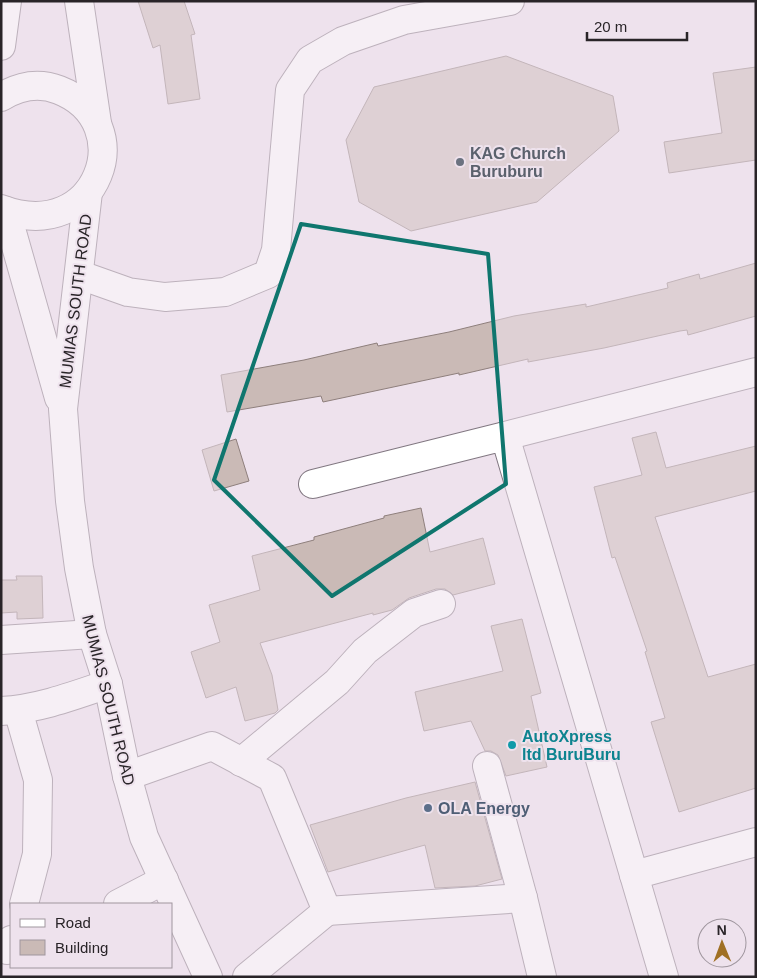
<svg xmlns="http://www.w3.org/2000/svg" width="757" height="978" font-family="Arial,sans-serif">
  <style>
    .building { fill: #cabab6; stroke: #8e7f7c }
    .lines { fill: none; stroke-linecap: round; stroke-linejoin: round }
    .minor-casing { stroke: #817781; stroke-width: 30 }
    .major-casing { stroke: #817781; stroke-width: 30 }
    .minor { stroke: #fff; stroke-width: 28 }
    .major { stroke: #fff; stroke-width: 28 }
    .marked { fill: none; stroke: #0f766e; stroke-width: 4; stroke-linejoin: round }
    .worship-dot { fill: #6b7280; stroke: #eee2ed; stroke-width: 2 }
    .culture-dot { fill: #0f9aa8; stroke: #eee2ed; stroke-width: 2 }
    .service-dot { fill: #5c6f8a; stroke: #eee2ed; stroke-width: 2 }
    .labels { text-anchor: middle; stroke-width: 4; stroke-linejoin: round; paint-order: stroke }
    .worship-label { font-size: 16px; font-weight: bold; fill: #5b616d; stroke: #eee2ed; text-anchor: start }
    .street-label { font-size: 16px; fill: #292428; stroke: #eee2ed }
    .culture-label { font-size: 16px; font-weight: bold; fill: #0d838f; stroke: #eee2ed; text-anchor: start }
    .service-label { font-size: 16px; font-weight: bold; fill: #4e5e75; stroke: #eee2ed; text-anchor: start }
  </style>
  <rect width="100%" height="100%" fill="#eee2ed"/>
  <g class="building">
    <polygon points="138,1 184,1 195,34 191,35 200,99 168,104 160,45 153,48"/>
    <polygon points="506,56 613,96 619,131 537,202 411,231 359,202 346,140 374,87"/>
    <polygon points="756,67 756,160 669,173 664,142 722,133 713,73"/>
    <polygon points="756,263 756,316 688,335 687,330 680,331 604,348 528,362 528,359 459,375 459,373 323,402 321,396 227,412 221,375 304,360 377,343 378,346 449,332 514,316 586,304 586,307 668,288 667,283 699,274 700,279"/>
    <polygon points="656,432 666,468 756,446 756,491 655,517 708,677 756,664 756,788 679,812 651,722 665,718 645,652 647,651 615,557 612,558 594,487 642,475 632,438"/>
    <polygon points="236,439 249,481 214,491 202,450"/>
    <polygon points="421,508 430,552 483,538 495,584 453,595 445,589 436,589 409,598 392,610 373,615 373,613 260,643 272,675 278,710 275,713 245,721 236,687 206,698 191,652 220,642 209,605 260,590 252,556 314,540 314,537 384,518 384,516"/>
    <polygon points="16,576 42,576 43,618 17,619 17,612 1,613 1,580 17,580"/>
    <polygon points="522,619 541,693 531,696 547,767 506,776 498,755 491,751 485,751 471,721 424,731 415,692 503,671 491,626"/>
    <polygon points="475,782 502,879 475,886 435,888 425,845 328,872 310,825 406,798"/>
  </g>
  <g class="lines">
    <defs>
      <g id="minor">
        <polyline points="80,275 128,292 165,297 225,292 268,274 276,250 290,90 310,60 343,41 404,20 510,1"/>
        <polyline points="505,436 756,372"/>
        <polyline points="313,484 505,436 664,977"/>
        <polyline points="1,640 92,634"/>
        <polyline points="18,710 38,780 37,854 24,904"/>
        <path d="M1 711C38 709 73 696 108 684"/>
        <polyline points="241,762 337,682 365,651 414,613 441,604"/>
        <polyline points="487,766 523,898 542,977"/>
        <polyline points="127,776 212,746 272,778 327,911 247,977"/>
        <polyline points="634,875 756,842"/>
        <polyline points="118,904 164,880"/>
        <polyline points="327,911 523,898"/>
        <polyline points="7,950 11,940"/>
      </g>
      <g id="major">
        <polyline points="79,1 97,123"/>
        <polyline points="1,46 7,1"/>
        <path d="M1 97C19 86 39 82 59 90 141 122 99 246 1 209"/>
        <polyline points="88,192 63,409 70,501 79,568 92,634 108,684 127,776 144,837 208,977"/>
        <polyline points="6,211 59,398"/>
      </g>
    </defs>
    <use href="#minor" class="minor-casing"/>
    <use href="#major" class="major-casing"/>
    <use href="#minor" class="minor"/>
    <use href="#major" class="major"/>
  </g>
  <path d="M0 0H757V978H0ZM301 224 488 254 506 484 332 596 214 480Z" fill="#eee2ed" fill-opacity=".55" fill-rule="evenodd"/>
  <path class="marked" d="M301 224 488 254 506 484 332 596 214 480Z"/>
  <circle class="worship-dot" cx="460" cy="162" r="5"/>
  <circle class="culture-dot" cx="512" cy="745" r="5"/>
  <circle class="service-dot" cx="428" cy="808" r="5"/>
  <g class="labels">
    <g class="worship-label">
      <text x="470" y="159">KAG Church<tspan x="470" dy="18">Buruburu</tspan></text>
    </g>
    <g class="street-label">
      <text transform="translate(75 301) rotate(-83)" y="6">MUMIAS SOUTH ROAD</text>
      <text transform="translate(109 700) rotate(76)" y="6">MUMIAS SOUTH ROAD</text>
    </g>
    <g class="culture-label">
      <text x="522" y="742">AutoXpress<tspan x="522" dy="18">ltd BuruBuru</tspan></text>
    </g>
    <g class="service-label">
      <text x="438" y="814">OLA Energy</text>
    </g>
  </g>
  <rect width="757" height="978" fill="none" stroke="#292428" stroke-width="5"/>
  <rect x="10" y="903" width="162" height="65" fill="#eee2ed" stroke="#9f969e"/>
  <rect x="20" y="919" width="25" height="8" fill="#ffffff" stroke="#9f969e"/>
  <text x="55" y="928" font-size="15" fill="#292428">Road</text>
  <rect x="20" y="940" width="25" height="15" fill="#cabab6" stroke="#9f969e"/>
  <text x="55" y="953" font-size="15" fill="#292428">Building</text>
  <g transform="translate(722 943) rotate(359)"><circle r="24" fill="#eee2ed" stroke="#9f969e"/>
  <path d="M0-4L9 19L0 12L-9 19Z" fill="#a07024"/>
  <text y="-8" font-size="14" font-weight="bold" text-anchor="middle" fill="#292428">N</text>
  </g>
  <path d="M587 32v8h100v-8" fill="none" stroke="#292428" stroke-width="2.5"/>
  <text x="594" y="32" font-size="15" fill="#292428" stroke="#eee2ed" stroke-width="4" paint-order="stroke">20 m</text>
</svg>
